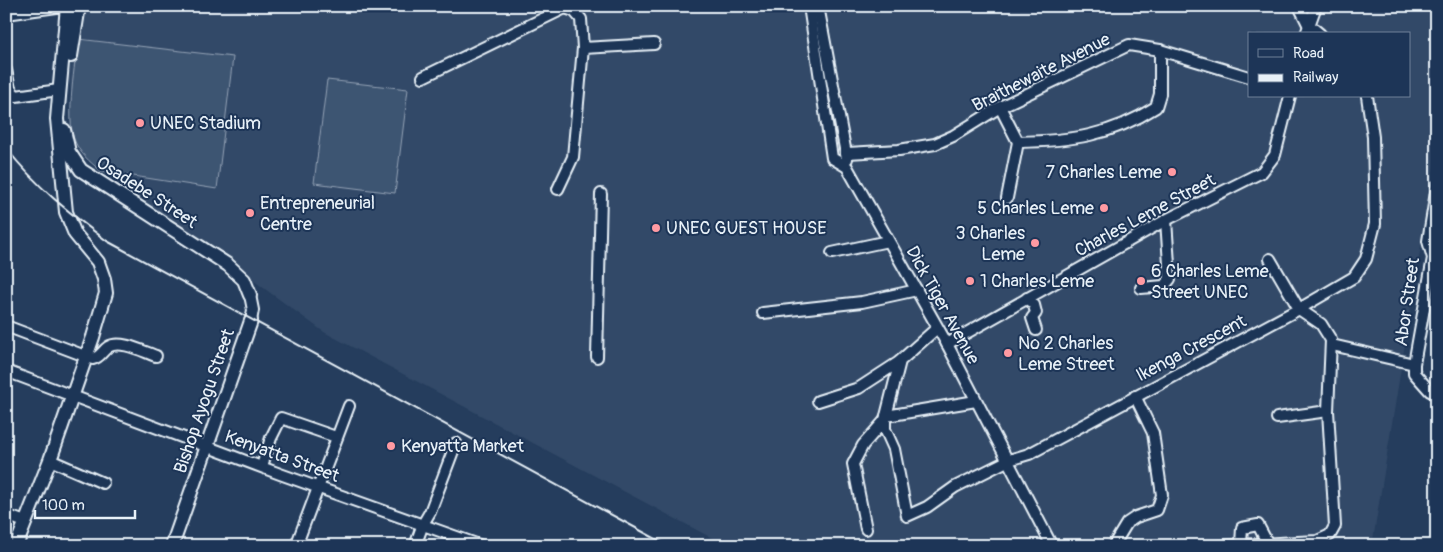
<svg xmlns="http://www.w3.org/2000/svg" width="1443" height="552" font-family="Pangolin,sans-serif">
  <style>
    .built { fill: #334a68; fill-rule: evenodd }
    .grass { fill: #3e5472; stroke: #93a2b5 }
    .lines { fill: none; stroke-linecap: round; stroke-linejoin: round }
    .minor-casing { stroke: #e8f1f8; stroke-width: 14 }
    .major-casing { stroke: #e8f1f8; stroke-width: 16 }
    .minor { stroke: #1d3557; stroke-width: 10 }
    .major { stroke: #1d3557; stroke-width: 12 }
    .rail { stroke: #e8f1f8; stroke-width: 2 }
    .poi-dot { fill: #ff9aa2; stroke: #1d3557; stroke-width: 2 }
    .labels { text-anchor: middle; stroke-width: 4; stroke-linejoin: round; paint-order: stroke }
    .street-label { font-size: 18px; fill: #e8f1f8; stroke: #1d3557 }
    .poi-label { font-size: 18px; fill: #e8f1f8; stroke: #1d3557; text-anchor: start }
  </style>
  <rect width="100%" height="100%" fill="#253d5d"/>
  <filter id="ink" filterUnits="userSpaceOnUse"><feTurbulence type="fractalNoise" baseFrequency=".02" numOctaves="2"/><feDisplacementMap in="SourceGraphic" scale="10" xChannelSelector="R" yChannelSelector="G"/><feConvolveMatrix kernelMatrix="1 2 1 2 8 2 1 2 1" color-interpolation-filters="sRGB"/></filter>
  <g filter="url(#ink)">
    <path class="built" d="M85 6H1437V147L1372 546H727L324 332 87 159 68 78ZM1249 34H1409V96H1249Z"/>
    <g class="grass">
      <path d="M78 39 233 57 217 189 101 171C90 162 79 153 74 139 66 118 75 63 78 39Z"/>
      <polygon points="327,80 408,89 395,193 314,183"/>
    </g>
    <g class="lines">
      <defs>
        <g id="minor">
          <polyline points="809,6 832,158 847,167 947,344 1052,546"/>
          <polyline points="818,6 847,159"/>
          <polyline points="1299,6 1308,24 1320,34"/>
          <polyline points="6,14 64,6"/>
          <polyline points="1306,34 1316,6"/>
          <polyline points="583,48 654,44"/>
          <polyline points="6,70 10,89 16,96 59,90"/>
          <polyline points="423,77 565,8 574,11 581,19 583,48 573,157 558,189"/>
          <polyline points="1000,107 1018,142 1007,198"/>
          <path d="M1018 142C1070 141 1111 136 1156 107L1160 94V50"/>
          <polyline points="848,153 899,150 935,144 953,136 1000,107 1129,45 1160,50 1249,77"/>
          <polyline points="1437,186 1428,241 1433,258 1414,364 1414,373 1430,391 1437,394"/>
          <polyline points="832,253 888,241"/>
          <polyline points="1141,288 1164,286 1170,279 1166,220"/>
          <polyline points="250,295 253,310 251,321"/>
          <polyline points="1027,298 1034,305 1036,313 1032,318 1036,330"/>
          <polyline points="763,313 862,302 917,290"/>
          <path d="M6 326 93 359C101 357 102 351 108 347 120 339 144 352 156 356"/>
          <polyline points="937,328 900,361 885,420 885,429 894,449 907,516 927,507 955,487 1009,460 1029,454 1072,431 1299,309 1354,277 1366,259 1375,224 1373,137 1367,96"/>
          <polyline points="947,344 1166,220 1262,172 1275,155 1290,96"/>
          <polyline points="1332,345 1414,364"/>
          <polyline points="597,357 601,194"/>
          <polyline points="6,371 280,474 482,546"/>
          <polyline points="818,401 859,388 899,362"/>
          <polyline points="886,416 976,401"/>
          <polyline points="1277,418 1328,411"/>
          <polyline points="50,460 103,483"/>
          <polyline points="262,466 271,438 281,418 336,437"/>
          <polyline points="6,515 25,522"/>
          <polyline points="866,529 853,464 863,445 885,420"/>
          <polyline points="1241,544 1242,528 1258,525 1268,544"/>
          <polyline points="296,546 349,406"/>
          <polyline points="415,546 423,524 430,512 456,443"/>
          <polyline points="1113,546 1127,523 1136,517 1157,510 1162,495 1153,433 1135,396"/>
          <polyline points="1221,546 1317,541 1330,535 1335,526 1328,411 1331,340 1321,324 1299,309 1270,259"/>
        </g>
        <g id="major">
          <polyline points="71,56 79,6"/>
          <polyline points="64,130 69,152 81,170 228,265 244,280 250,295"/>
          <polyline points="16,546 50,460 93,337 106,293 104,279 98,262 75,234 66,212 57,119 67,6"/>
          <polyline points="172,546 251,321"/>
        </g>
      </defs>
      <use href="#minor" class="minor-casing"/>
      <use href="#major" class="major-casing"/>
      <use href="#minor" class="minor"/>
      <use href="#major" class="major"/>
      <path class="rail" d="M6 148C37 187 68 212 107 241L669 546"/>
    </g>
  </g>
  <g class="poi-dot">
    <circle cx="140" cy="123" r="5"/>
    <circle cx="1172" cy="172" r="5"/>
    <circle cx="1104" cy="208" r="5"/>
    <circle cx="250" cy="213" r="5"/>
    <circle cx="656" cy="228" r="5"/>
    <circle cx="1035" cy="243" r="5"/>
    <circle cx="970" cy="281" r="5"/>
    <circle cx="1141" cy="281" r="5"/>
    <circle cx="1008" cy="353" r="5"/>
    <circle cx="391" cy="446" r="5"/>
  </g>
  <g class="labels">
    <g class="street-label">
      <text transform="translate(1041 72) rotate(-27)" y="6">Braithewaite Avenue</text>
      <text transform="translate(147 192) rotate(33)" y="6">Osadebe Street</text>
      <text transform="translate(1145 215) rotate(-28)" y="6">Charles Leme Street</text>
      <text transform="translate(1407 302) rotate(-82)" y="6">Abor Street</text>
      <text transform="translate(943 305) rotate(61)" y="6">Dick Tiger Avenue</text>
      <text transform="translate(1191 348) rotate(-28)" y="6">Ikenga Crescent</text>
      <text transform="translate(204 401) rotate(-71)" y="6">Bishop Ayogu Street</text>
      <text transform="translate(282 456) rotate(20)" y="6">Kenyatta Street</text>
    </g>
    <g class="poi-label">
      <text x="150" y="129">UNEC Stadium</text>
      <text x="1162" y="178" text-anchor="end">7 Charles Leme</text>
      <text x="260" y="209">Entrepreneurial<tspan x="260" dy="21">Centre</tspan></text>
      <text x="1094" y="214" text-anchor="end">5 Charles Leme</text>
      <text x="666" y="234">UNEC GUEST HOUSE</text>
      <text x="1025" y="239" text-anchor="end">3 Charles<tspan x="1025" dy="21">Leme</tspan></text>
      <text x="1151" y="277">6 Charles Leme<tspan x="1151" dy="21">Street UNEC</tspan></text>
      <text x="980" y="287">1 Charles Leme</text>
      <text x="1018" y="349">No 2 Charles<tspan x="1018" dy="21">Leme Street</tspan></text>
      <text x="401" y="452">Kenyatta Market</text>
    </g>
  </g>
  <rect width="1443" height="552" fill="none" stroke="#1d3557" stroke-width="25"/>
  <rect x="12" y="12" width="1418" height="527" fill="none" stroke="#e8f1f8" stroke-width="2" filter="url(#ink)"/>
  <rect x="1248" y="32" width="162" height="65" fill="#1d3557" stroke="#6e8097"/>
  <rect x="1258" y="49" width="25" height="8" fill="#1d3557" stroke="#6e8097"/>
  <text x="1293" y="58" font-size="15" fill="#e8f1f8">Road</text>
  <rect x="1258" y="74" width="25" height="8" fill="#e8f1f8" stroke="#6e8097"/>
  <text x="1293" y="82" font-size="15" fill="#e8f1f8">Railway</text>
  <path d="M35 510v8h100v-8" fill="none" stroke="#e8f1f8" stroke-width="2.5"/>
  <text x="42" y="510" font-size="15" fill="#e8f1f8" stroke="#1d3557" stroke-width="4" paint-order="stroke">100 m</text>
</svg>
